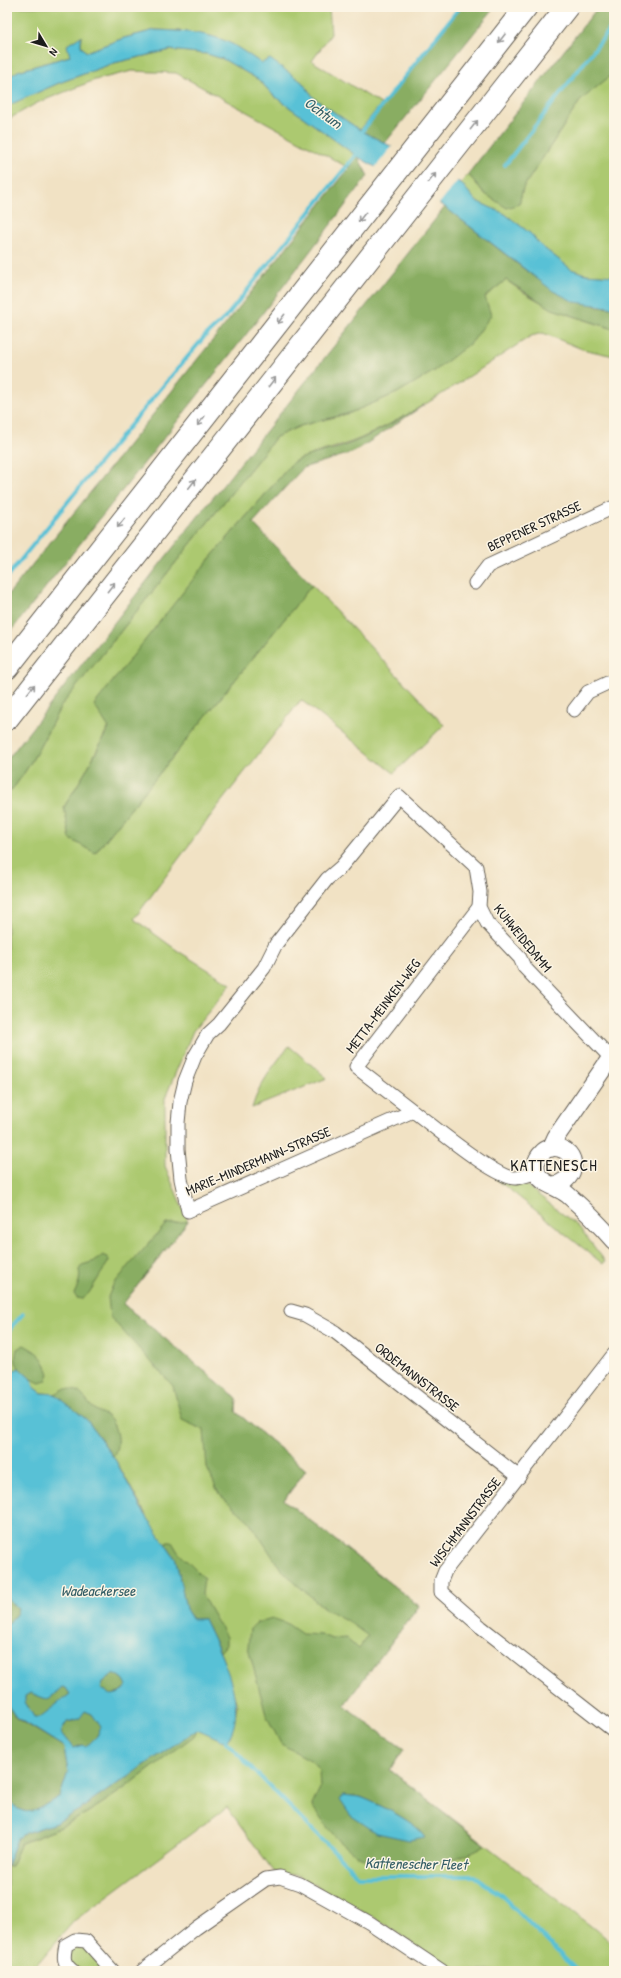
<svg xmlns="http://www.w3.org/2000/svg" width="621" height="1978" font-family="'Patrick Hand',sans-serif">
  <style>
    .green { fill: #acc970; stroke: #647246 }
    .forest { fill: #89ad62; stroke: #52643f; fill-rule: evenodd }
    .water { fill: #59c1d6; stroke: #3a6e79; fill-rule: evenodd }
    .pier { fill: #f1e2c4 }
    .lines { fill: none; stroke-linecap: round; stroke-linejoin: round }
    .stream { stroke: #59c1d6; stroke-width: 4 }
    .minor-casing { stroke: #676157; stroke-width: 15 }
    .tertiary-casing { stroke: #676157; stroke-width: 19 }
    .motorway-casing { stroke: #676157; stroke-width: 24 }
    .minor { stroke: #fff; stroke-width: 13 }
    .tertiary { stroke: #fff; stroke-width: 17 }
    .motorway { stroke: #fff; stroke-width: 22 }
    .oneway { stroke: #999 }
    .labels { text-anchor: middle; stroke-width: 3; stroke-linejoin: round; paint-order: stroke }
    .street-label { font-size: 14px; fill: #1c1c1c; stroke: #fcf5e5 }
    .water-label { font-size: 15px; font-style: italic; fill: #345e66; stroke: #fcf5e5 }
    .quarter-label { font-size: 16px; letter-spacing: 1px; fill: #1c1c1c; stroke: #fcf5e5 }
  </style>
  <rect width="100%" height="100%" fill="#fcf5e5"/>
  <filter id="ink" filterUnits="userSpaceOnUse"><feTurbulence type="fractalNoise" baseFrequency=".025" numOctaves="2"/><feDisplacementMap in="SourceGraphic" scale="8" xChannelSelector="R" yChannelSelector="G"/><feConvolveMatrix kernelMatrix="1 2 1 2 8 2 1 2 1" color-interpolation-filters="sRGB"/></filter>
  <filter id="wash" filterUnits="userSpaceOnUse"><feTurbulence type="fractalNoise" baseFrequency=".012" numOctaves="4" result="noise"/><feDisplacementMap in="SourceGraphic" scale="16" xChannelSelector="R" yChannelSelector="G"/><feGaussianBlur stdDeviation="0.9" result="paint"/><feColorMatrix in="noise" values="0 0 0 0 0 0 0 0 0 0 0 0 0 0 0 0 0 1.4 0 .05"/><feComposite in="paint" operator="in"/></filter>
  <g filter="url(#wash)">
    <rect width="100%" height="100%" fill="#f1e2c4"/>
    <g class="green">
      <polygon points="7,7 329,7 331,34 312,61 381,104 360,130 315,99 302,82 261,63 232,44 211,36 181,31 155,30 124,38 86,52 81,46 81,36 70,56 18,71 7,78"/>
      <polygon points="170,50 207,54 223,59 259,80 274,96 358,157 349,168 176,73 132,71 95,80 37,103 7,120 7,106 59,83 114,63"/>
      <polygon points="609,76 614,79 614,276 585,274 571,269 540,245 531,234 505,214 476,201 461,183 468,174 485,194 519,204 523,188 580,101"/>
      <path d="M506 280C542 307 571 316 614 329V356L582 349 543 333 531 336C478 370 427 407 370 434 345 447 318 450 293 462L206 563 167 614 86 771 64 807 95 853 312 585 444 725 394 773 301 700 218 806 134 919 178 951 231 984 193 1031 165 1098V1166L188 1221 123 1304 237 1398 236 1412 306 1470 284 1500 419 1606 344 1705 368 1724 404 1749 390 1770 614 1944V1971H452L382 1922 299 1876 274 1872 227 1807 74 1921 31 1971H7V1866H11L21 1843C86 1823 140 1776 193 1736L197 1729 230 1737 234 1723 237 1705 222 1657 204 1619 116 1461 87 1420 56 1394 42 1393 34 1387 32 1380 19 1368 7 1374V795C29 772 46 734 61 706L276 437 300 426 350 413 397 393 436 370 485 297Z"/>
      <path d="M289 1046 327 1078 252 1108C259 1084 273 1066 289 1046Z"/>
      <polygon points="497,1176 510,1185 526,1185 579,1227 605,1261 603,1264 495,1178"/>
      <polygon points="85,1944 109,1971 78,1971 69,1963 69,1948"/>
    </g>
    <g class="forest">
      <polygon points="462,7 495,7 385,143 363,132"/>
      <polygon points="598,7 614,7 614,79 609,77 580,101 523,188 519,204 507,208 485,194 468,174"/>
      <polygon points="358,157 368,176 252,327 7,636 7,596 241,305"/>
      <path d="M445 207 524 269 598 307 614 308V329L552 309 506 280 485 297 491 315 473 341 436 370 397 393 350 413 300 426 276 437 61 706C46 734 29 772 7 795V760L160 564Z"/>
      <path d="M424 405 354 452 303 468 253 523 312 585 95 853 70 839 64 807 86 771 109 728 94 705 206 563 293 462C309 454 324 452 341 447 370 437 397 420 424 405Z"/>
      <path d="M188 1221 123 1304 237 1398 236 1412 306 1470 284 1500 419 1606 344 1705 368 1724 404 1749 390 1770 485 1845C453 1864 406 1874 370 1861 346 1853 324 1826 312 1805L320 1788 319 1770 312 1761 281 1744 266 1715 248 1647 250 1629 256 1623 272 1618 286 1623 302 1634 322 1635 332 1639 346 1638 358 1649 368 1636 346 1620 324 1608 294 1582 280 1568 249 1521 219 1494 207 1468 204 1430 182 1420 173 1386 110 1317 108 1297 113 1285 128 1267 166 1224ZM344 1795C350 1796 357 1796 363 1798 378 1804 418 1823 425 1837Z"/>
      <path d="M103 1255 108 1257 109 1261 89 1293 83 1299 77 1298 74 1294C78 1286 81 1278 79 1270L82 1265 95 1261Z"/>
      <path d="M24 1345C40 1354 43 1356 49 1374L46 1381 40 1383C32 1380 19 1372 16 1362 15 1359 16 1353 17 1349Z"/>
      <path d="M64 1389C82 1388 82 1397 93 1408 97 1412 102 1413 107 1416 117 1424 121 1446 113 1456L87 1420 55 1394Z"/>
      <polygon points="167,1542 172,1542 178,1552 204,1578 202,1595 226,1637 226,1645 220,1652 204,1619 192,1619 186,1609 176,1560 166,1545"/>
      <polygon points="7,1598 18,1608 17,1613 7,1625"/>
      <polygon points="114,1673 121,1677 127,1685 120,1693 111,1695 101,1688 103,1682"/>
      <path d="M62 1687 66 1688 70 1694 40 1718 34 1717 25 1702V1696L30 1693C51 1700 46 1702 62 1687Z"/>
      <path d="M7 1704 15 1717 64 1747 68 1772 60 1796C37 1809 28 1822 7 1799Z"/>
      <polygon points="85,1711 92,1714 102,1727 97,1736 86,1747 82,1745 74,1748 61,1732 67,1722 73,1721"/>
      <path d="M197 1729 194 1736C140 1776 86 1823 21 1843L11 1866H7L17 1839 25 1833 56 1823 79 1810Z"/>
    </g>
    <g class="water">
      <path d="M155 30C181 31 209 32 232 44 242 50 252 57 261 63L270 59 302 82 315 99 360 130 461 183 476 201 505 214 531 234 540 245 571 269 585 274 614 276V308L575 302 553 291 445 207 358 157 274 96 259 80 223 59 207 54 170 50 114 63 59 83 7 106V78L18 71 70 56 67 45 81 36V46L86 52 124 38Z"/>
      <path d="M19 1368 32 1380 34 1387 42 1393 55 1394 87 1420 116 1461 141 1508 176 1560 186 1609 192 1619H204C219 1651 252 1709 226 1742L197 1729 79 1810 56 1823 25 1833 17 1839 7 1866V1799C27 1822 37 1809 60 1796L68 1772 64 1747 15 1716 7 1704V1625L17 1613 18 1608 7 1598V1374ZM114 1673 121 1677 127 1685 120 1693 111 1695 101 1688 103 1682ZM62 1687 66 1688 70 1694 40 1717H34L25 1702V1696L30 1693C51 1700 45 1703 62 1687ZM85 1711 92 1714 101 1727 97 1736 86 1747 83 1745 74 1748 61 1732 67 1722 79 1719Z"/>
      <path d="M344 1795C350 1796 357 1796 363 1798 378 1804 418 1823 425 1837L409 1840 377 1833 350 1815 340 1800Z"/>
    </g>
    <polygon class="pier" points="393,145 459,179 438,205 374,169"/>
    <g class="lines">
      <g class="stream">
        <polyline points="359,135 460,7"/>
        <polyline points="505,165 614,24"/>
        <polyline points="7,577 113,446 205,336 225,318 358,152"/>
        <polyline points="7,1335 12,1326 23,1314"/>
        <polyline points="226,1742 358,1876 474,1876 500,1894 577,1971"/>
      </g>
    </g>
  </g>
  <g filter="url(#ink)">
    <g class="lines">
      <defs>
        <g id="minor">
          <polyline points="475,583 488,566 614,507"/>
          <polyline points="574,710 588,692 614,680"/>
          <polyline points="413,1111 356,1067 479,907"/>
          <path d="M537 1173C529 1174 523 1177 516 1178 497 1180 431 1124 413 1111L188 1211 181 1179 178 1149V1123L180 1102 185 1081 195 1056 208 1034 219 1024 264 968 276 944 327 879 341 867 399 796 476 867 480 892 479 907 487 923 520 958 524 967 610 1057"/>
          <polyline points="291,1311 305,1315 335,1332 519,1477"/>
          <polyline points="614,1354 445,1571 441,1581 441,1592 481,1627 614,1731"/>
          <path d="M73 1971C63 1963 63 1958 66 1945L75 1940 86 1941 113 1971"/>
          <polyline points="142,1971 196,1928 266,1879 280,1877 300,1884 370,1923 442,1971"/>
        </g>
        <g id="tertiary">
          <polyline points="551,1148 556,1137 614,1053"/>
          <path d="M552 1185C575 1184 581 1154 559 1148 553 1147 546 1148 542 1153 536 1159 534 1167 538 1175 544 1185 559 1187 568 1195 584 1209 600 1225 614 1241"/>
        </g>
        <g id="motorway">
          <polyline points="7,668 526,7"/>
          <polyline points="7,719 567,7"/>
        </g>
      </defs>
      <use href="#minor" class="minor-casing"/>
      <use href="#tertiary" class="tertiary-casing"/>
      <use href="#motorway" class="motorway-casing"/>
      <use href="#minor" class="minor"/>
      <use href="#tertiary" class="tertiary"/>
      <use href="#motorway" class="motorway"/>
    </g>
    <defs><path id="oneway-shaft" d="M-6 0H5M1.5-3L5.5 0L1.5 3" fill="none" stroke-width="1.6" stroke-linecap="round" stroke-linejoin="round"/></defs>
    <g class="oneway">
      <use href="#oneway-shaft" transform="translate(502 38) rotate(128)"/>
      <use href="#oneway-shaft" transform="translate(474 125) rotate(-52)"/>
      <use href="#oneway-shaft" transform="translate(432 178) rotate(-52)"/>
      <use href="#oneway-shaft" transform="translate(362 217) rotate(128)"/>
      <use href="#oneway-shaft" transform="translate(281 319) rotate(128)"/>
      <use href="#oneway-shaft" transform="translate(272 382) rotate(-52)"/>
      <use href="#oneway-shaft" transform="translate(201 421) rotate(128)"/>
      <use href="#oneway-shaft" transform="translate(192 484) rotate(-52)"/>
      <use href="#oneway-shaft" transform="translate(121 523) rotate(128)"/>
      <use href="#oneway-shaft" transform="translate(111 587) rotate(-52)"/>
      <use href="#oneway-shaft" transform="translate(31 689) rotate(-52)"/>
    </g>
  </g>
  <g class="labels">
    <g class="street-label">
      <text transform="translate(534 526) rotate(-25)" y="5">BEPPENER STRASSE</text>
      <text transform="translate(523 938) rotate(51)" y="5">KUHWEIDEDAMM</text>
      <text transform="translate(383 1006) rotate(-53)" y="5">METTA-MEINKEN-WEG</text>
      <text transform="translate(258 1161) rotate(-23)" y="5">MARIE-MINDERMANN-STRASSE</text>
      <text transform="translate(417 1377) rotate(38)" y="5">ORDEMANNSTRASSE</text>
      <text transform="translate(465 1522) rotate(-53)" y="5">WISCHMANNSTRASSE</text>
    </g>
    <g class="water-label">
      <text transform="translate(323 113) rotate(36)" y="5">Ochtum</text>
      <text x="98" y="1596">Wadeackersee</text>
      <text transform="translate(416 1864) rotate(1)" y="5">Kattenescher Fleet</text>
    </g>
    <g class="quarter-label">
      <text x="554" y="1171">KATTENESCH</text>
    </g>
  </g>
  <rect width="621" height="1978" fill="none" stroke="#fcf5e5" stroke-width="24"/>
  <g transform="translate(46 46) rotate(128)" stroke="#fcf5e5" stroke-width="3" paint-order="stroke">
  <path d="M0-3L7 15L0 10L-7 15Z" fill="#1c1c1c"/>
  <text y="-6" font-size="11" font-weight="bold" text-anchor="middle" fill="#1c1c1c">N</text>
  </g>
</svg>
